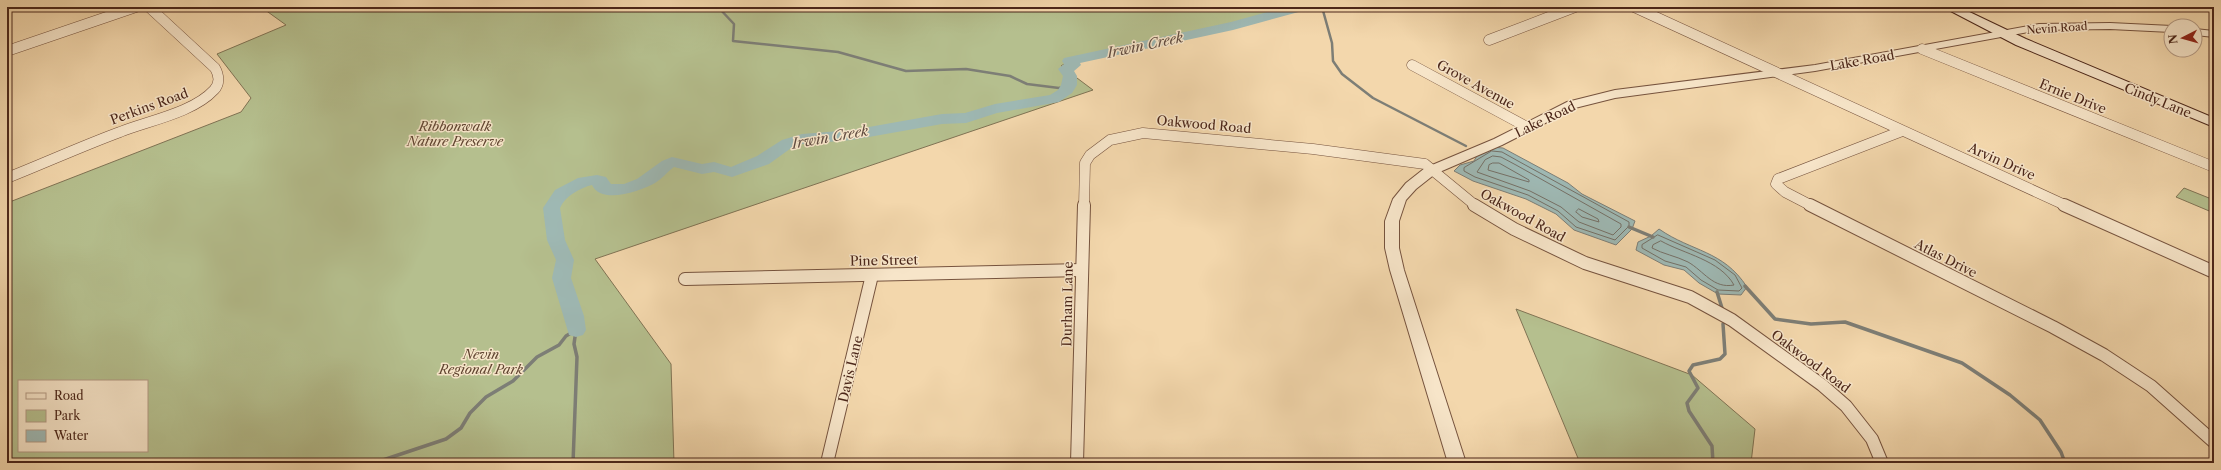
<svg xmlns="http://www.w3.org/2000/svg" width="2221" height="470" font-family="'Libre Caslon Text',serif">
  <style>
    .green { fill: #b5bf8e; stroke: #807354; fill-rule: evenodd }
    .water { fill: #9eb8b3; stroke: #7d7e76 }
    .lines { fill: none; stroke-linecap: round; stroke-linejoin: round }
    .shore { stroke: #757066; stroke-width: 1 }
    .stream-far1 { stroke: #7d7e76; stroke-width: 2.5 }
    .stream { stroke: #7d7e76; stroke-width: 3.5 }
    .river { fill: #9eb8b3; fill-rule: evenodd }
    .minor-far1-casing { stroke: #76533e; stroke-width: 11 }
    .minor-casing { stroke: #76533e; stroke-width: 14 }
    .tertiary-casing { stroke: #76533e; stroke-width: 2 }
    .secondary-casing { stroke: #4c271a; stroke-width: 2 }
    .minor-far1 { stroke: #f7e5c9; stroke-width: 10 }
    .minor { stroke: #f7e5c9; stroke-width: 12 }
    .tertiary { fill: #f7e5c9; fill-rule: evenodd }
    .secondary { fill: #f7e5c9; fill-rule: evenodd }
    .labels { text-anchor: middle; stroke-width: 3; stroke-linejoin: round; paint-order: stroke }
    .far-street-label { font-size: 11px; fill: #4c271a; stroke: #f7e5c9 }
    .street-label { font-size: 13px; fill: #4c271a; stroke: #f7e5c9 }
    .park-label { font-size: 13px; font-style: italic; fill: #614531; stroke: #f7e5c9 }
    .water-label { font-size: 14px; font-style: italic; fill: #604b40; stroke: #f7e5c9 }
  </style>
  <rect width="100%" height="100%" fill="#f3d7ac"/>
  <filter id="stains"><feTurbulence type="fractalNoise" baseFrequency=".005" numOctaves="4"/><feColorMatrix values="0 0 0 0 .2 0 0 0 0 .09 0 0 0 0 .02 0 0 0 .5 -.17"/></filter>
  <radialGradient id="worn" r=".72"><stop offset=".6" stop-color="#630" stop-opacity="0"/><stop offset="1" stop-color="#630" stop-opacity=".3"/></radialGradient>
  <g class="green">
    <path d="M261 7H1301L1233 26 1069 61 1061 66 1093 90 595 259 671 364 674 463H7V203L241 112 251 98 217 54 286 25ZM19 381H147V451H19Z"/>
    <polygon points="2184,188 2214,200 2214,213 2176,197"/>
    <polygon points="1516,309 1692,375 1755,429 1751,463 1580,463"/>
  </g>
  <g class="water">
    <polygon points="1491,147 1503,148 1568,183 1582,194 1635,221 1632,229 1616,245 1574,230 1556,214 1526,199 1473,181 1454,171 1460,165 1474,161 1479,152"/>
    <path d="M1659 229C1692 252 1723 250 1747 287L1741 295 1718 294 1699 283 1684 270 1664 265 1636 250 1638 242 1651 236Z"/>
  </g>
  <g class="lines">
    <g class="shore">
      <polygon points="1492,151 1502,152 1518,161 1629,222 1629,226 1615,240 1576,227 1558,211 1528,195 1475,177 1464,171 1464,168"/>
      <polygon points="1493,156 1501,157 1516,165 1621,224 1621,227 1613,235 1579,222 1561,207 1530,191 1477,172 1485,160"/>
      <polygon points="1493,163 1499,163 1529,180 1529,182 1488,170 1489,165"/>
      <polygon points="1579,209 1598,219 1599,222 1582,217 1576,212"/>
      <polygon points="1658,235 1715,260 1735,275 1742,288 1739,291 1718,290 1701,280 1686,267 1665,261 1642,248 1642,245"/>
      <path d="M1661 241C1684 254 1720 260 1734 285 1713 289 1704 271 1688 262 1676 256 1663 254 1652 248L1653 245Z"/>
    </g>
    <g class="stream-far1">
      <polyline points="718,7 734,24 733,41 838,52 906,71 966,69 1010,76 1027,84 1059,88 1069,85"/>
      <polyline points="1322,7 1332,43 1333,61 1342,74 1373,98 1466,146"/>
    </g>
    <g class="stream">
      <polyline points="1629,227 1653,237"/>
      <polyline points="1745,286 1775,319 1811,324 1845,322 1962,363 2010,395 2040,420 2061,452 2065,463"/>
      <polyline points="1717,292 1722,308"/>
      <polyline points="374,463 446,439 461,428 470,413 486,397 513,381 537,357 559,345 566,336 576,330"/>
      <polyline points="573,463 577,357 574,344 576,330"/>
      <polyline points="1713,463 1712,446 1689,411 1687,403 1698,388 1689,371 1693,365 1720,359 1725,354 1723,324"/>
    </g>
    <path class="river" d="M1286 7H1308L1306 10 1233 30 1080 63 1081 65 1074 71 1077 76V85L1072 93 1059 102 997 113 966 123 942 124 852 140 803 144 794 146 769 164 732 177 714 172 702 174 674 167C667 172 662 179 655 183 641 191 601 205 592 185 580 188 565 196 560 208L565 240 574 260 571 278 584 316 586 330 583 335 576 337 569 335 552 278 556 260 547 240 543 208 555 190 578 178 597 175 606 177 611 184H624L637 179 662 161 672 157 702 164 714 162 731 167 757 156 782 140 802 134 852 130 942 114 965 113 995 104 1050 95 1058 90 1061 85 1063 76 1058 69 1064 64 1062 61 1064 58 1231 22Z"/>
    <defs>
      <g id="minor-far1">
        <polyline points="1634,7 2067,206"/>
        <polyline points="1489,40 1575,7"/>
        <polyline points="1922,49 2214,167"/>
        <polyline points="7,51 136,7"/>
        <polyline points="1412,65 1527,127"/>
        <path d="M7 178C45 163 82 146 120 132 147 121 193 113 214 90 220 84 219 75 215 68L149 7"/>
        <polyline points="1084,206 1085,163 1090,155 1110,140 1143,133 1313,149 1425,164 1476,206"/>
        <polyline points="1812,206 1785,192 1776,184 1778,179 1902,131"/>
      </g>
      <g id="minor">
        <polyline points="1474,205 1514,229 1585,263 1690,297 1732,320 1822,385 1846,406 1872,439 1882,463"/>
        <polyline points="1810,205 2053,327 2104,355 2151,386 2214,442"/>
        <polyline points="2064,205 2214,272"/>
        <polyline points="685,279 1082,270"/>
        <polyline points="827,463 872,275"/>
        <polyline points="1077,463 1084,205"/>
      </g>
      <g id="tertiary">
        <polygon points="2110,23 2172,26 2171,32 2110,29 2039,30 1815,71 1615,98 1575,108 1502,145 1435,174 1416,189 1406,200 1399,221 1399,248 1404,270 1466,463 1448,463 1390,270 1385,248 1385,221 1393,199 1406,183 1425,168 1494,139 1567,102 1615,90 1815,65 2039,24"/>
        <polygon points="2195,29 2214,31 2214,37 2195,35"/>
      </g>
      <polygon id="secondary" points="1943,7 1959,7 2026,39 2214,118 2214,127 2016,45"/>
    </defs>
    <use href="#minor-far1" class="minor-far1-casing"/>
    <use href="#minor" class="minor-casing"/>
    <use href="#tertiary" class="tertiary-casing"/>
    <use href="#secondary" class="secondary-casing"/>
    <use href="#minor-far1" class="minor-far1"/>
    <use href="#minor" class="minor"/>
    <use href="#tertiary" class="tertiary"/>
    <use href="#secondary" class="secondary"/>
  </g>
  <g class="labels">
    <g class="far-street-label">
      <text transform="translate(2057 28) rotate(-4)" y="4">Nevin Road</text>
    </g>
    <g class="street-label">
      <text transform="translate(1862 60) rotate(-10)" y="5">Lake Road</text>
      <text transform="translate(1476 84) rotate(29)" y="5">Grove Avenue</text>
      <text transform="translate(2073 96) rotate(22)" y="5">Ernie Drive</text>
      <text transform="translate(2158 100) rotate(22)" y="5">Cindy Lane</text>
      <text transform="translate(149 106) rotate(-20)" y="5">Perkins Road</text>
      <text transform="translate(1545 119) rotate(-26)" y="5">Lake Road</text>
      <text transform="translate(1204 124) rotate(5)" y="5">Oakwood Road</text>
      <text transform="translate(2002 161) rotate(24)" y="5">Arvin Drive</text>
      <text transform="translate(1523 215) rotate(29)" y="5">Oakwood Road</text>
      <text transform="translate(1946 258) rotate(27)" y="5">Atlas Drive</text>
      <text transform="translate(884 260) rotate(-1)" y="5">Pine Street</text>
      <text transform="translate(1067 304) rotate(-89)" y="5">Durham Lane</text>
      <text transform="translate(1811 361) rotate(37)" y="5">Oakwood Road</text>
      <text transform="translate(850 369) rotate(-77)" y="5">Davis Lane</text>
    </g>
    <g class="park-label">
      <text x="455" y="131">Ribbonwalk<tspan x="455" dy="15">Nature Preserve</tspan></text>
      <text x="481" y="359">Nevin<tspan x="481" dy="15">Regional Park</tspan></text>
    </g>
    <g class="water-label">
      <text transform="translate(1145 45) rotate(-12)" y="5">Irwin Creek</text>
      <text transform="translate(830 137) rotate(-10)" y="5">Irwin Creek</text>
    </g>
  </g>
  <rect width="2221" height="470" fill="none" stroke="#f3d7ac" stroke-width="24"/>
  <rect x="8" y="8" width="2205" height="454" fill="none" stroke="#4c271a" stroke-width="2"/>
  <rect x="12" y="12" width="2197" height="446" fill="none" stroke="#4c271a"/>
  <rect x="18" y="380" width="130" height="72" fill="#f7e5c9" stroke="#b39983"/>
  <rect x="26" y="393" width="20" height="6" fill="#f7e5c9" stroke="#b39983"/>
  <text x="54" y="400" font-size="12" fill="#4c271a">Road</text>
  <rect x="26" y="410" width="20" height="12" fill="#b5bf8e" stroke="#b39983"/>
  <text x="54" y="420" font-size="12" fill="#4c271a">Park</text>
  <rect x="26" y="430" width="20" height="12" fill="#9eb8b3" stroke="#b39983"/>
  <text x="54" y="440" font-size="12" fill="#4c271a">Water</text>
  <g transform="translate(2183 38) rotate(264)"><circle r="19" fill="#f7e5c9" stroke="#b39983"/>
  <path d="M0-3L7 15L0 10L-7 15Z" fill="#8f2418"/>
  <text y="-6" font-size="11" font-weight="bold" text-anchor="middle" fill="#4c271a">N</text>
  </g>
  <rect width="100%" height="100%" filter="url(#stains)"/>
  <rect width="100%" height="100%" fill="url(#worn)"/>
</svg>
